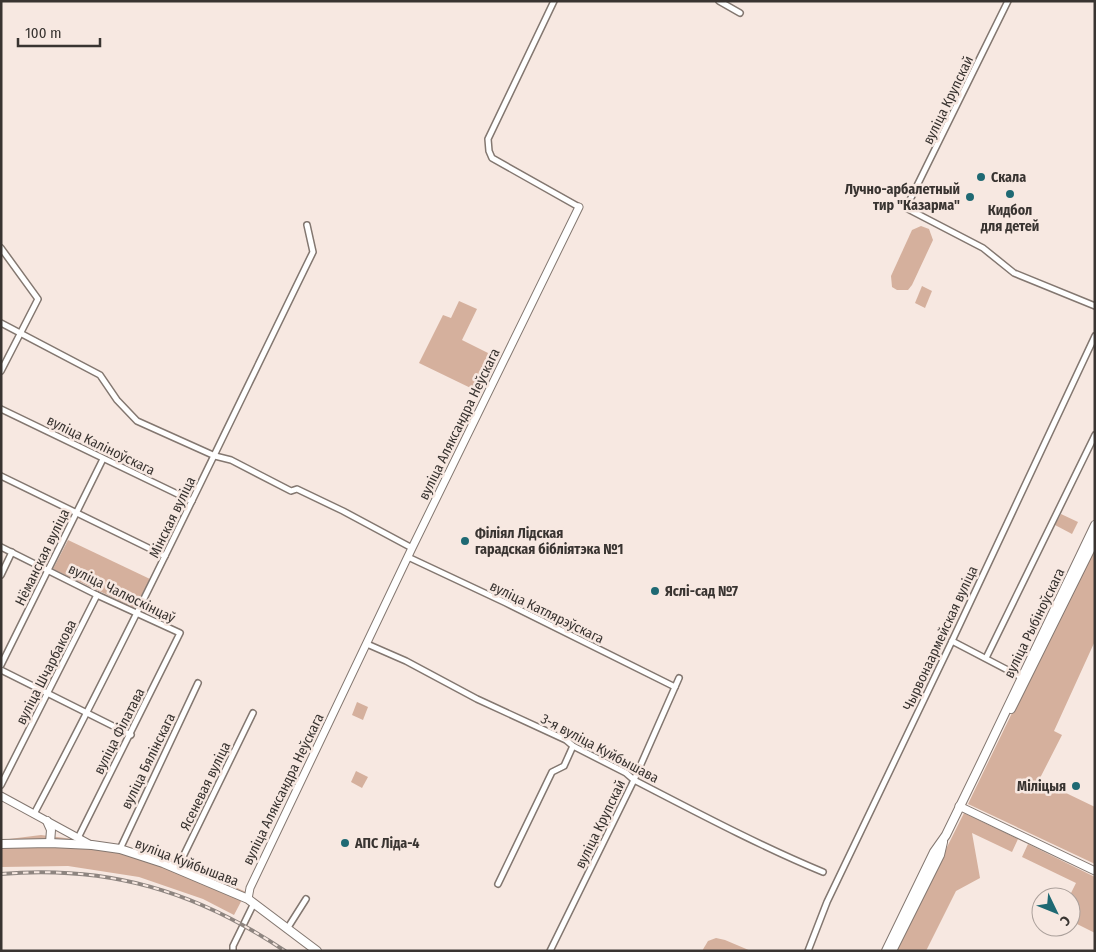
<svg xmlns="http://www.w3.org/2000/svg" width="1096" height="952" font-family="'Fira Sans Condensed',sans-serif">
  <style>
    .green { fill: #d5b09d }
    .lines { fill: none; stroke-linecap: round; stroke-linejoin: round }
    .minor-casing { stroke: #837770; stroke-width: 8 }
    .tertiary-casing { stroke: #837770; stroke-width: 9 }
    .secondary-casing { stroke: #837770; stroke-width: 10 }
    .minor { stroke: #fff; stroke-width: 5 }
    .tertiary { stroke: #fff; stroke-width: 7 }
    .secondary { stroke: #fff; stroke-width: 8 }
    .rail-casing { stroke: #8e8580; stroke-width: 4 }
    .rail { stroke: #f7e8e1; stroke-width: 2; stroke-dasharray: 5.5; stroke-linecap: butt }
    .poi-dot { fill: #1f6973; stroke: #f7e8e1; stroke-width: 2 }
    .labels { text-anchor: middle; stroke-width: 5; stroke-linejoin: round; paint-order: stroke }
    .street-label { font-size: 14px; fill: #393431; stroke: #f7e8e1 }
    .poi-label { font-size: 14px; font-weight: bold; fill: #393431; stroke: #f7e8e1; text-anchor: start }
  </style>
  <rect width="100%" height="100%" fill="#f7e8e1"/>
  <g class="green">
    <polygon points="921,226 929,229 933,240 912,285 908,290 897,290 892,287 891,276 912,230"/>
    <polygon points="922,286 932,291 925,308 915,303"/>
    <polygon points="459,301 477,309 462,340 498,358 481,393 419,363 443,315 451,318"/>
    <polygon points="1061,514 1078,522 1072,534 1055,525"/>
    <polygon points="68,540 150,579 135,608 53,569"/>
    <polygon points="1095,541 1095,641 1054,731 1062,735 1039,780 1095,807 1095,864 968,804"/>
    <polygon points="357,702 368,707 363,720 352,715"/>
    <polygon points="356,771 368,777 362,788 351,782"/>
    <polygon points="964,813 1018,839 1012,852 972,833 980,878 956,891 926,951 895,951"/>
    <polygon points="41,835 97,842 164,855 246,892 234,915 203,899 139,877 68,866 1,867 1,840"/>
    <polygon points="1028,844 1095,877 1095,933 1071,921 1071,897 1069,897 1076,883 1022,857"/>
    <polygon points="716,938 725,940 751,951 702,951 708,941"/>
  </g>
  <g class="lines">
    <defs>
      <g id="minor">
        <polyline points="554,1 488,139 489,151 492,158 579,207"/>
        <polyline points="719,1 740,13"/>
        <polyline points="1008,1 906,208 983,248 1014,273 1095,306"/>
        <polyline points="1,248 38,299 1,371"/>
        <polyline points="1,323 100,375 117,400 137,421 215,456 231,460 291,491 297,489 343,511 412,548"/>
        <polyline points="1,409 192,501"/>
        <polyline points="1,476 165,556"/>
        <polyline points="1,547 97,595 180,633 78,838"/>
        <polyline points="408,557 506,603 675,687"/>
        <polyline points="1,575 12,552"/>
        <polyline points="952,641 1021,677"/>
        <path d="M367 644 406 661 477 699 566 740 573 746 626 773 634 780C696 812 758 845 823 872"/>
        <polyline points="986,658 1095,435"/>
        <polyline points="1,665 103,459"/>
        <polyline points="1,670 131,735"/>
        <polyline points="1,785 97,595"/>
        <path d="M34 814C132 629 221 440 313 252L307 225"/>
        <polyline points="120,849 198,683"/>
        <polyline points="177,869 253,713"/>
        <polyline points="498,884 552,772 564,766 573,746"/>
        <polyline points="287,929 306,899"/>
        <polyline points="233,951 233,946 254,903"/>
        <polyline points="550,951 634,780 679,678"/>
        <polyline points="808,951 827,902 952,641 1095,336"/>
      </g>
      <g id="tertiary">
        <polyline points="1,796 91,845"/>
        <polyline points="959,806 1095,871"/>
        <polyline points="248,899 250,888 412,548 579,207"/>
      </g>
      <g id="secondary">
        <polyline points="1011,709 1095,540"/>
        <polyline points="47,821 51,830 50,843"/>
        <polyline points="1,844 50,843 92,845 120,849 163,863 248,899 317,951"/>
        <polyline points="886,951 934,852 946,835 982,761 1095,525"/>
        <polyline points="892,951 940,855 943,842"/>
      </g>
    </defs>
    <use href="#minor" class="minor-casing"/>
    <use href="#tertiary" class="tertiary-casing"/>
    <use href="#secondary" class="secondary-casing"/>
    <use href="#minor" class="minor"/>
    <use href="#tertiary" class="tertiary"/>
    <use href="#secondary" class="secondary"/>
    <defs>
      <path id="rail" d="M1 874C108 865 196 891 285 951"/>
    </defs>
    <use href="#rail" class="rail-casing"/>
    <use href="#rail" class="rail"/>
  </g>
  <g class="poi-dot">
    <circle cx="981" cy="177" r="5"/>
    <circle cx="1010" cy="194" r="5"/>
    <circle cx="970" cy="197" r="5"/>
    <circle cx="465" cy="541" r="5"/>
    <circle cx="655" cy="591" r="5"/>
    <circle cx="1076" cy="786" r="5"/>
    <circle cx="345" cy="843" r="5"/>
  </g>
  <g class="labels">
    <g class="street-label">
      <text transform="translate(948 100) rotate(-64)" y="5">вуліца Крупскай</text>
      <text transform="translate(459 424) rotate(-64)" y="5">вуліца Аляксандра Неўскага</text>
      <text transform="translate(101 445) rotate(26)" y="5">вуліца Каліноўскага</text>
      <text transform="translate(172 517) rotate(-64)" y="5">Мінская вуліца</text>
      <text transform="translate(42 557) rotate(-64)" y="5">Нёманская вуліца</text>
      <text transform="translate(122 593) rotate(26)" y="5">вуліца Чалюскінцаў</text>
      <text transform="translate(547 612) rotate(26)" y="5">вуліца Катлярэўскага</text>
      <text transform="translate(1034 623) rotate(-64)" y="5">вуліца Рыбіноўскага</text>
      <text transform="translate(940 638) rotate(-65)" y="5">Чырвонаармейская вуліца</text>
      <text transform="translate(46 672) rotate(-63)" y="5">вуліца Шчарбакова</text>
      <text transform="translate(119 731) rotate(-63)" y="5">вуліца Філатава</text>
      <text transform="translate(600 748) rotate(28)" y="5">3-я вуліца Куйбышава</text>
      <text transform="translate(148 761) rotate(-64)" y="5">вуліца Бялінскага</text>
      <text transform="translate(205 786) rotate(-64)" y="5">Ясеневая вуліца</text>
      <text transform="translate(283 789) rotate(-64)" y="5">вуліца Аляксандра Неўскага</text>
      <text transform="translate(600 824) rotate(-64)" y="5">вуліца Крупскай</text>
      <text transform="translate(187 862) rotate(21)" y="5">вуліца Куйбышава</text>
    </g>
    <g class="poi-label">
      <text x="991" y="182">Скала</text>
      <text x="960" y="194" text-anchor="end">Лучно-арбалетный<tspan x="960" dy="16">тир "Казарма"</tspan></text>
      <text x="1010" y="215" text-anchor="middle">Кидбол<tspan x="1010" dy="16">для детей</tspan></text>
      <text x="475" y="538">Філіял Лідская<tspan x="475" dy="16">гарадская бібліятэка №1</tspan></text>
      <text x="665" y="596">Яслі-сад №7</text>
      <text x="1066" y="791" text-anchor="end">Міліцыя</text>
      <text x="355" y="848">АПС Ліда-4</text>
    </g>
  </g>
  <rect width="1096" height="952" fill="none" stroke="#393431" stroke-width="5"/>
  <g transform="translate(1056 912) rotate(133)"><circle r="24" fill="#f7e8e1" stroke="#aba09b"/>
  <path d="M0-4L9 19L0 12L-9 19Z" fill="#1f6973"/>
  <text y="-8" font-size="14" font-weight="bold" text-anchor="middle" fill="#393431">С</text>
  </g>
  <path d="M18 38v8h82v-8" fill="none" stroke="#393431" stroke-width="2.5"/>
  <text x="25" y="38" font-size="15" fill="#393431" stroke="#f7e8e1" stroke-width="4" paint-order="stroke">100 m</text>
</svg>
